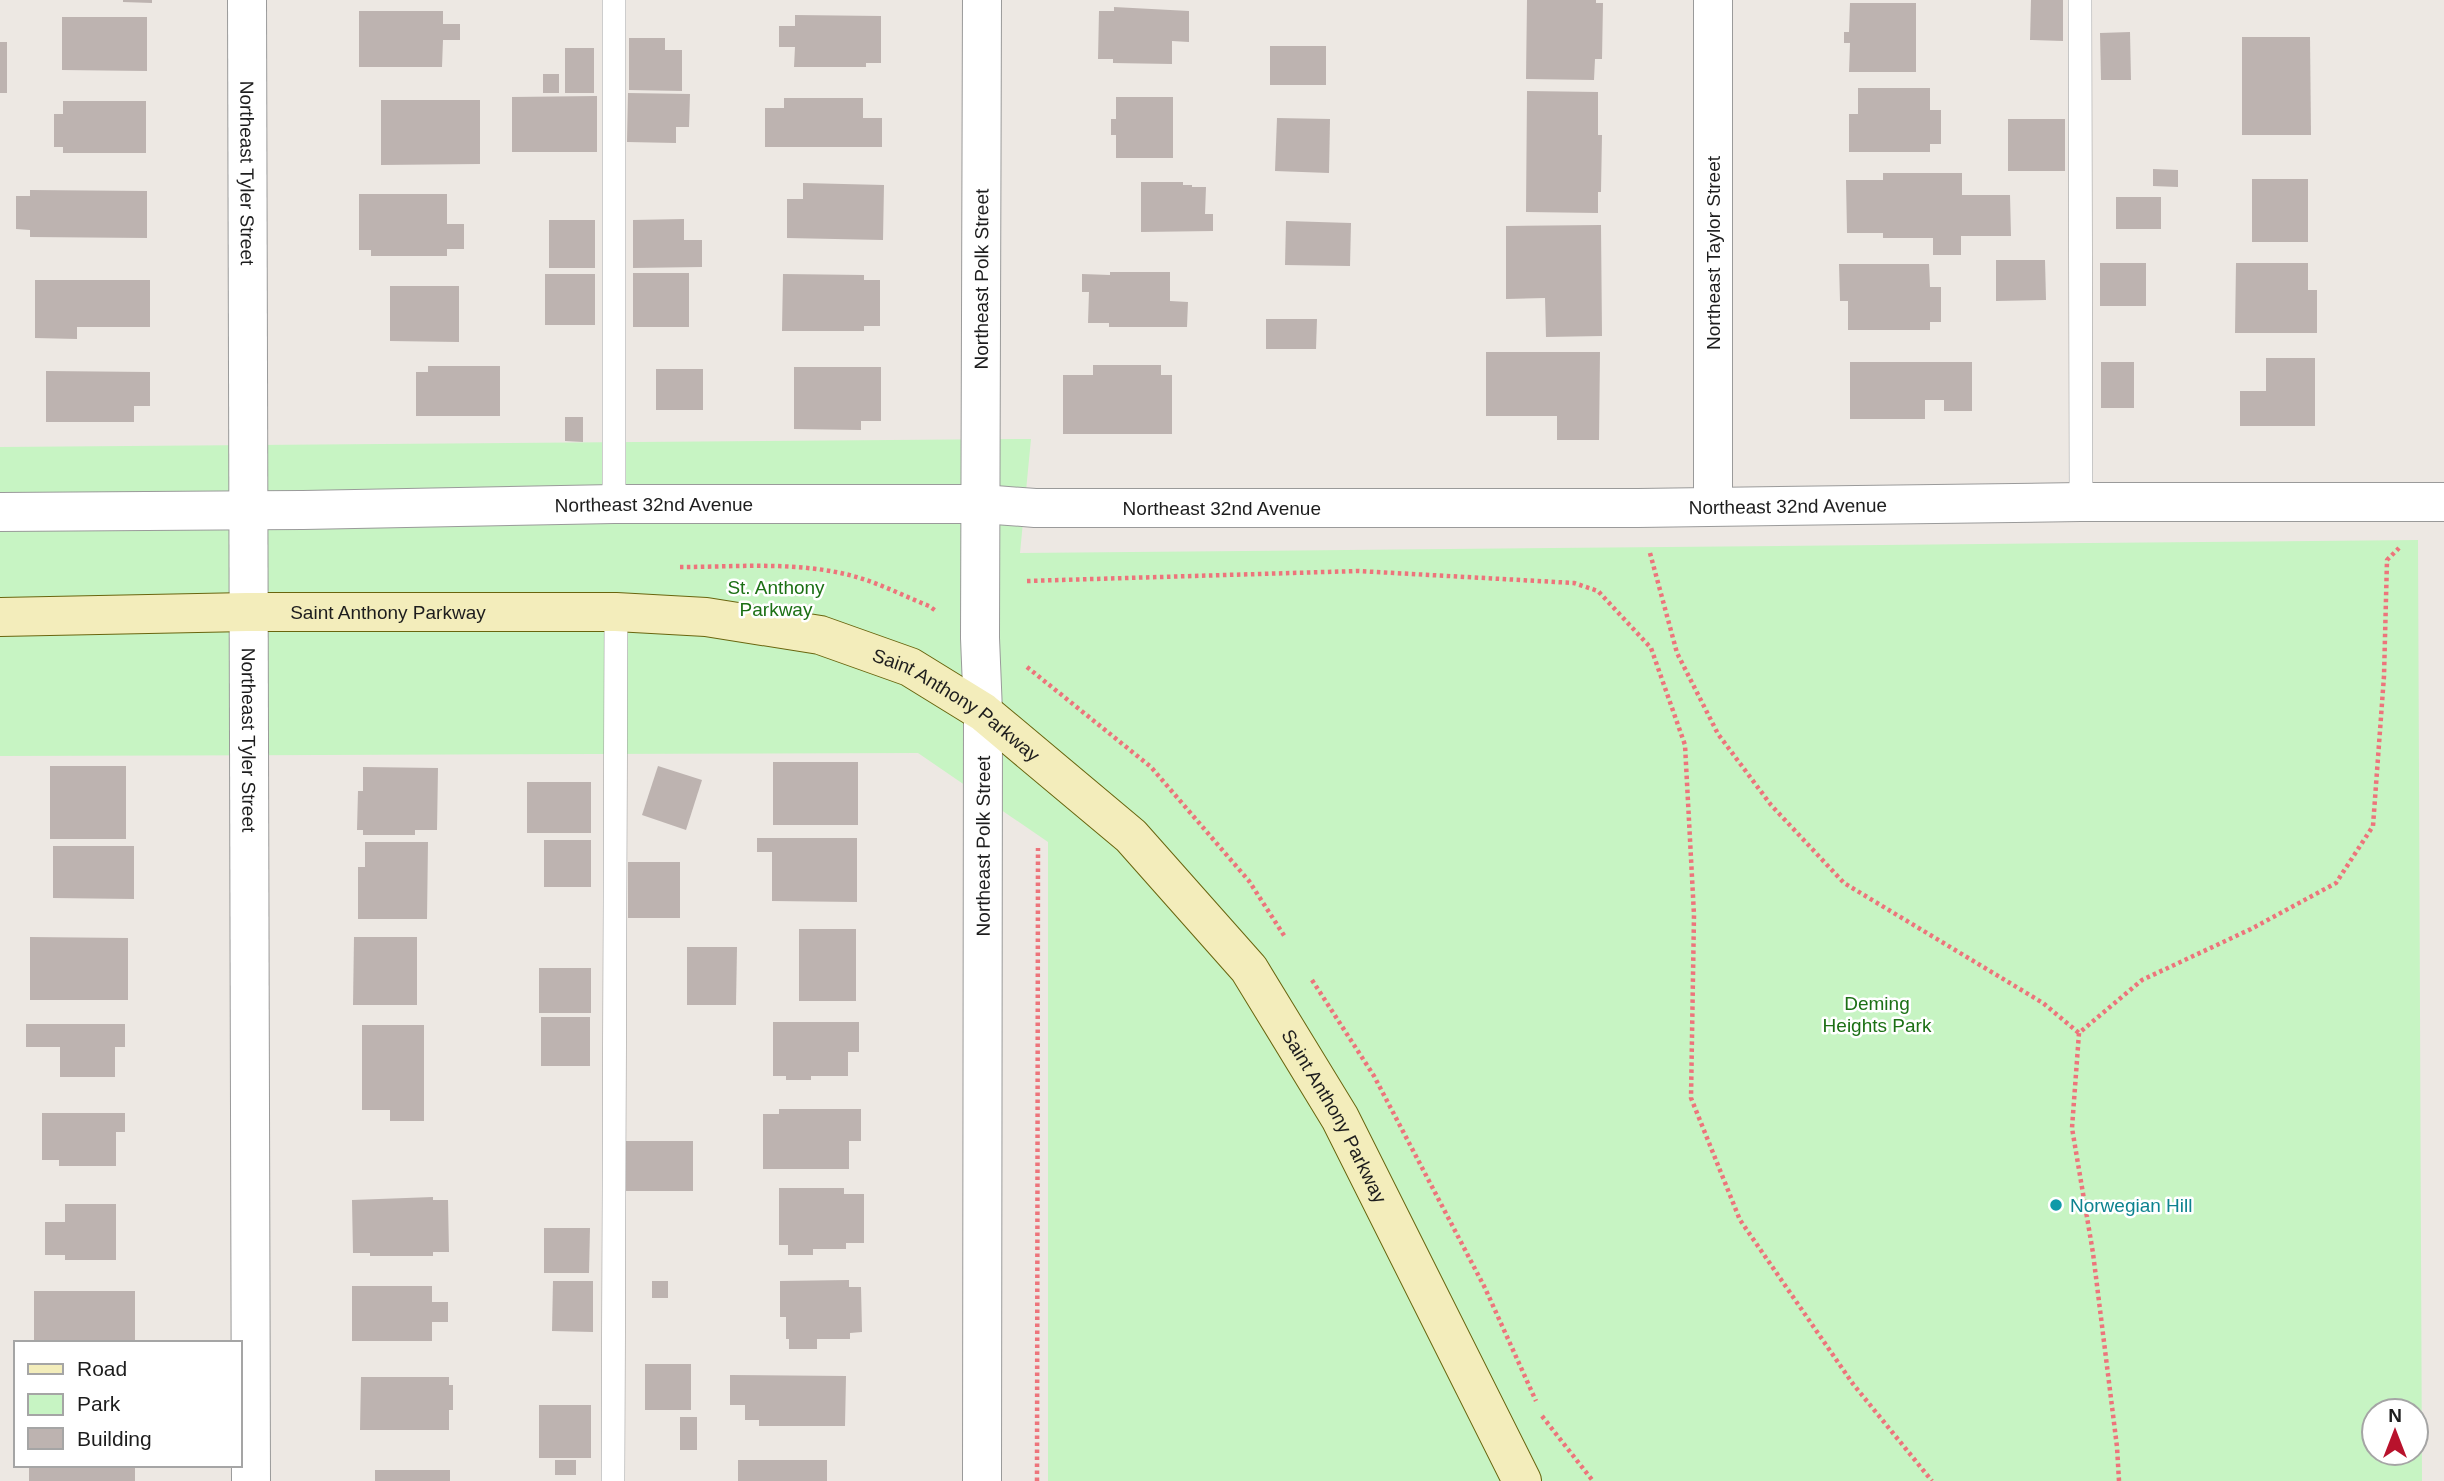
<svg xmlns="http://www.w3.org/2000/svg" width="2444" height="1481" font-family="Arial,sans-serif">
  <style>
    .park { fill: #c7f4c3; fill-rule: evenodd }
    .building { fill: #bdb3b0 }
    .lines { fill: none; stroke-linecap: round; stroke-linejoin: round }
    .lane-casing { stroke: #9a9a9a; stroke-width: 24 }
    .street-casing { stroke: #9a9a9a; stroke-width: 40 }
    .secondary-casing { stroke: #69650e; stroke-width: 40 }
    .path { stroke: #ed747b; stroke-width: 4.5; stroke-dasharray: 3.5 3.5; stroke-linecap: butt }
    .lane { stroke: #fff; stroke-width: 23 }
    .street { stroke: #fff; stroke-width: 38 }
    .secondary { stroke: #f3edbb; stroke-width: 38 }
    .culture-dot { fill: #0f9aa8; stroke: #fff; stroke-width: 2.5 }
    .labels { text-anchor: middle; stroke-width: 5; stroke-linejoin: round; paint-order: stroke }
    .street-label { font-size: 19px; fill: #1d1d1d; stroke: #fff }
    .park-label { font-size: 19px; fill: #1c7015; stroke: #fff }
    .culture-label { font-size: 19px; fill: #0d838f; stroke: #fff; text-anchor: start }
  </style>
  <rect width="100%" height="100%" fill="#ede8e3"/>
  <path class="park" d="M1031 439 1020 553 2418 540 2422 1481H1048V842L918 753 0 756V447ZM2374 1411H2416V1453H2374Z"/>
  <g class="building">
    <polygon points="123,0 152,0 152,3 123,2"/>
    <polygon points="1527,0 1596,0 1596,3 1603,3 1602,59 1595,59 1594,80 1526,79"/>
    <polygon points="2031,0 2063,0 2063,41 2030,40"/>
    <polygon points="1850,3 1916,3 1916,72 1849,72 1850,43 1844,43 1844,32 1849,32"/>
    <polygon points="1114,7 1189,11 1189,42 1172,41 1172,64 1113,63 1113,59 1098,59 1099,11 1114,11"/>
    <polygon points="359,11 443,11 443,24 460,24 460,40 443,40 442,67 359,67"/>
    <polygon points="795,15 881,16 881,63 866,63 866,67 794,67 795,47 779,47 779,26 795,26"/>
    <polygon points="62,17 147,17 147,71 62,70"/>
    <polygon points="2130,32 2131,80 2101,80 2100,33"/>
    <polygon points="2242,37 2310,37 2311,135 2242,135"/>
    <polygon points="629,38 665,38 665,50 682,50 682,91 629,90"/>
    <rect x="0" y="42" width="7" height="51"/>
    <rect x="1270" y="46" width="56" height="39"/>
    <rect x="565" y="48" width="29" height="45"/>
    <rect x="543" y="74" width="16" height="19"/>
    <polygon points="1858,88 1930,88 1930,110 1941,110 1941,144 1930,144 1930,152 1849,152 1849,114 1858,114"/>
    <polygon points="1527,91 1598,92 1598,135 1602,135 1601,192 1598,192 1598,213 1526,212"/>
    <polygon points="628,93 690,94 689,127 676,127 676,143 627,142"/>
    <polygon points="597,96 597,152 512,152 512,97"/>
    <polygon points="1116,97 1173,97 1173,158 1116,158 1116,135 1111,135 1111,119 1116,119"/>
    <polygon points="784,98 863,98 863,118 882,118 882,147 765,147 765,108 784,108"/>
    <polygon points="381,100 480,100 480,164 381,165"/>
    <polygon points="63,101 146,101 146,153 63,153 63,147 54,147 54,114 63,114"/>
    <polygon points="1277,118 1330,119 1329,173 1275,171"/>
    <rect x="2008" y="119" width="57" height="52"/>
    <polygon points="2153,169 2178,170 2178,187 2153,186"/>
    <polygon points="1883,173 1962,173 1962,195 2010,195 2011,236 1961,236 1961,255 1933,255 1933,238 1883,238 1883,233 1847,233 1846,180 1883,180"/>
    <rect x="2252" y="179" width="56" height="63"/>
    <polygon points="1141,182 1183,182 1183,185 1192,185 1192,187 1206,187 1205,214 1213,214 1213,231 1141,232"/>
    <polygon points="803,183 884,185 883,240 787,238 787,199 803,199"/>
    <polygon points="30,190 147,191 147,238 30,237 30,230 16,229 16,196 30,196"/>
    <polygon points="359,194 447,194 447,224 464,224 464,249 447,249 447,256 371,256 371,250 359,250"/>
    <rect x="2116" y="197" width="45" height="32"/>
    <polygon points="684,219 684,240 702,240 702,267 633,268 633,220"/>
    <rect x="549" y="220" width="46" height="48"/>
    <polygon points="1286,221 1351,223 1350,266 1285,265"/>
    <polygon points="1601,225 1602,336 1546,337 1545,298 1506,299 1506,226"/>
    <polygon points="1996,260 2045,260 2046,300 1996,301"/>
    <rect x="2100" y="263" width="46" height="43"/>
    <polygon points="2236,263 2308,263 2308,290 2317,290 2317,333 2235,333"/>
    <polygon points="1839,264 1929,264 1930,287 1941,287 1941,322 1930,322 1930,330 1848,330 1848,301 1840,301"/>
    <polygon points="1110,272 1170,272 1170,301 1188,302 1187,327 1109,327 1109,323 1088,323 1089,292 1082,292 1082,274 1110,275"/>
    <rect x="633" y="273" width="56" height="54"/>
    <rect x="545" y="274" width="50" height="51"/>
    <polygon points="783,274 864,275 864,280 880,280 880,326 864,326 864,331 782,331"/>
    <polygon points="35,280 150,280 150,327 77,327 77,339 35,338"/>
    <polygon points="390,286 459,286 459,342 390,341"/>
    <polygon points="1266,319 1317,319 1316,349 1266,349"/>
    <polygon points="1486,352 1600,352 1599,440 1557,440 1557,416 1486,416"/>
    <polygon points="2266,358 2315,358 2315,426 2240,426 2240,391 2266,391"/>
    <polygon points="1850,362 1972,362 1972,411 1944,411 1944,400 1925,400 1925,419 1850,419"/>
    <rect x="2101" y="362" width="33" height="46"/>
    <polygon points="1093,365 1161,365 1161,375 1172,375 1172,434 1063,434 1063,375 1093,375"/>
    <polygon points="428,366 500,366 500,416 416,416 416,372 428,372"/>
    <polygon points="794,367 881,367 881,421 861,421 861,430 794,429"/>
    <rect x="656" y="369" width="47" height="41"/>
    <polygon points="46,371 150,372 150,406 134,406 134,422 46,422"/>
    <polygon points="565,417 583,417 583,442 565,441"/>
    <rect x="773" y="762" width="85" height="63"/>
    <rect x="50" y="766" width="76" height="73"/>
    <polygon points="658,766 702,780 686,830 642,815"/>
    <polygon points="363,767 438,768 437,830 415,830 415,835 363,835 363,830 357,830 358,791 363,791"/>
    <rect x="527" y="782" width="64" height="51"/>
    <polygon points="757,838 857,838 857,902 772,901 772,852 757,852"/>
    <rect x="544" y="840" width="47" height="47"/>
    <polygon points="365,842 428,842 427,919 358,919 358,867 365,867"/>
    <polygon points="53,846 134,846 134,899 53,898"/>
    <rect x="628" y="862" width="52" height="56"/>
    <rect x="799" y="929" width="57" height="72"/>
    <polygon points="30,937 128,938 128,1000 30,1000"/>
    <polygon points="354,937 417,937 417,1005 353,1005"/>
    <polygon points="687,947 737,947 736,1005 687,1005"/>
    <rect x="539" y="968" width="52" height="45"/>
    <rect x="541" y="1017" width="49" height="49"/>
    <polygon points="773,1022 859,1022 859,1052 848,1052 848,1076 811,1076 811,1080 786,1080 786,1076 773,1076"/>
    <polygon points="26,1024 125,1024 125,1047 115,1047 115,1077 60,1077 60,1047 26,1047"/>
    <polygon points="362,1025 424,1025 424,1121 390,1121 390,1110 362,1110"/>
    <polygon points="779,1109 861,1109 861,1141 849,1141 849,1169 763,1169 763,1114 779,1114"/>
    <polygon points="42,1113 125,1113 125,1132 116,1132 116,1166 59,1166 59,1160 42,1160"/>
    <rect x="625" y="1141" width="68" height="50"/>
    <polygon points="779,1188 844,1188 844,1194 864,1194 864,1243 846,1243 846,1249 813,1249 813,1255 788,1255 788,1245 779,1245"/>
    <polygon points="433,1197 433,1200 448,1200 449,1252 433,1252 433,1256 370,1256 370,1253 353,1253 352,1200"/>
    <polygon points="65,1204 116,1204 116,1260 65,1260 65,1255 45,1255 45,1222 65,1222"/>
    <polygon points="544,1228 590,1228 589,1273 544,1273"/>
    <polygon points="849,1280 849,1287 861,1287 862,1332 850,1333 850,1339 817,1339 817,1349 789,1349 789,1339 786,1339 786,1317 780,1317 780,1281"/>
    <polygon points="553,1281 593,1281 593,1332 552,1331"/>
    <rect x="652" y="1281" width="16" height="17"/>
    <polygon points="352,1286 432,1286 432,1302 448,1302 448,1322 432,1322 432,1341 352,1341"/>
    <rect x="34" y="1291" width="101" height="52"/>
    <rect x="645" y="1364" width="46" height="46"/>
    <polygon points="730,1375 846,1376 845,1426 759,1426 759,1420 745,1420 745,1405 730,1405"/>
    <polygon points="361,1377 449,1377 449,1385 453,1385 453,1410 449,1410 449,1430 360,1430"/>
    <rect x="539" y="1405" width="52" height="53"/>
    <rect x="680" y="1417" width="17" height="33"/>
    <rect x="555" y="1460" width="21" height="15"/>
    <rect x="738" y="1460" width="89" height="21"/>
    <rect x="29" y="1465" width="106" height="16"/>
    <rect x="375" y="1470" width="75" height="11"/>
  </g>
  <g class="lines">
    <defs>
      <g id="lane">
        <polyline points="614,0 614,504"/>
        <polyline points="2080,0 2081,502"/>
        <polyline points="613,1481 616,612"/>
      </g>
      <g id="street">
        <path id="s1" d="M247 0 251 1481"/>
        <polyline points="1713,506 1713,0"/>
        <path id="s2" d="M0 512 303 510 614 504H982L1035 508H1638L2081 502H2444"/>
        <path id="s3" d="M982 1481 983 712 980 638 982 0"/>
      </g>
      <g id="secondary">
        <path id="s4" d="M0 617 247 612H616L706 617 820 635 910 667 983 712 1131 836 1249 969 1340 1118 1522 1481"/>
      </g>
    </defs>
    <use href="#lane" class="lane-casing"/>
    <use href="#street" class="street-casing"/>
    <use href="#secondary" class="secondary-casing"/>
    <g class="path">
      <polyline points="1650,553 1677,653 1718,734 1771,805 1844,883 2043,1003 2079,1033"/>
      <path d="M680 567C736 567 798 561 853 576 879 583 904 596 929 606L936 611"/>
      <polyline points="1027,581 1358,571 1574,583 1598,591 1651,648 1685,745 1694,915 1691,1098 1740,1220 1853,1384 1932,1481"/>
      <polyline points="1027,667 1151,767 1249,881 1285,937"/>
      <polyline points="1312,980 1374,1076 1485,1288 1536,1401"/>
      <polyline points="1542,1416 1593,1481"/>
      <polyline points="1037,1481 1038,848"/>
      <polyline points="2119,1481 2117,1447 2093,1253 2072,1128 2079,1033 2142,980 2251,929 2336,883 2373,826 2384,676 2387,560 2399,548"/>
    </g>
    <use href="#lane" class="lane"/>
    <use href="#street" class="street"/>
    <use href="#secondary" class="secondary"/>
  </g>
  <circle class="culture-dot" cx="2056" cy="1205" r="7"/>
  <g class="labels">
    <g class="street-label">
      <text dy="7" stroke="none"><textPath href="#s1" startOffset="173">Northeast Tyler Street</textPath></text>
      <text transform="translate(1713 253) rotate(-90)" y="7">Northeast Taylor Street</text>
      <text dy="7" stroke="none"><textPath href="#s3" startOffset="1202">Northeast Polk Street</textPath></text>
      <text dy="7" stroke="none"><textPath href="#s2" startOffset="654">Northeast 32nd Avenue</textPath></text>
      <text dy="7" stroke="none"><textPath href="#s2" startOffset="1788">Northeast 32nd Avenue</textPath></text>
      <text dy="7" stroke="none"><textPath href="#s2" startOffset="1222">Northeast 32nd Avenue</textPath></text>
      <text dy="7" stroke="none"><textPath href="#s4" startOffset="388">Saint Anthony Parkway</textPath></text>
      <text dy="7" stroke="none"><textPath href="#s4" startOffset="976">Saint Anthony Parkway</textPath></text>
      <text dy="7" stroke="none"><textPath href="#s1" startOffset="740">Northeast Tyler Street</textPath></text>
      <text dy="7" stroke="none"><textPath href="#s3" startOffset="635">Northeast Polk Street</textPath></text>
      <text dy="7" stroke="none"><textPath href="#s4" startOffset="1544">Saint Anthony Parkway</textPath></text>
    </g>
    <g class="park-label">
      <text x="776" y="594">St. Anthony<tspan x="776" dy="22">Parkway</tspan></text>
      <text x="1877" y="1010">Deming<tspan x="1877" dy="22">Heights Park</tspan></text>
    </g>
    <g class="culture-label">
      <text x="2070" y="1212">Norwegian Hill</text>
    </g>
  </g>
  <rect x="14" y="1341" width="228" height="126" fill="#ffffff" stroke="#a5a5a5" stroke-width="2"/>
  <rect x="28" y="1364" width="35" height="10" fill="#f3edbb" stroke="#a5a5a5" stroke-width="2"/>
  <text x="77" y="1376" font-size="21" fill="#1d1d1d">Road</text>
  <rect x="28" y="1394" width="35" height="21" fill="#c7f4c3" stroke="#a5a5a5" stroke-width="2"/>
  <text x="77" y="1411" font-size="21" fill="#1d1d1d">Park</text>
  <rect x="28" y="1428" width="35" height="21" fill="#bdb3b0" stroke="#a5a5a5" stroke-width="2"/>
  <text x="77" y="1446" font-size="21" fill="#1d1d1d">Building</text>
  <g transform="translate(2395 1432)"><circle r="33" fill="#ffffff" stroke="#a5a5a5" stroke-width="2"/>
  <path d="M0-5L12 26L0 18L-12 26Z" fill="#b8122c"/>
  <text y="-10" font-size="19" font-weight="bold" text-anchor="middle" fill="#1d1d1d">N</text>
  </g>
</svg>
